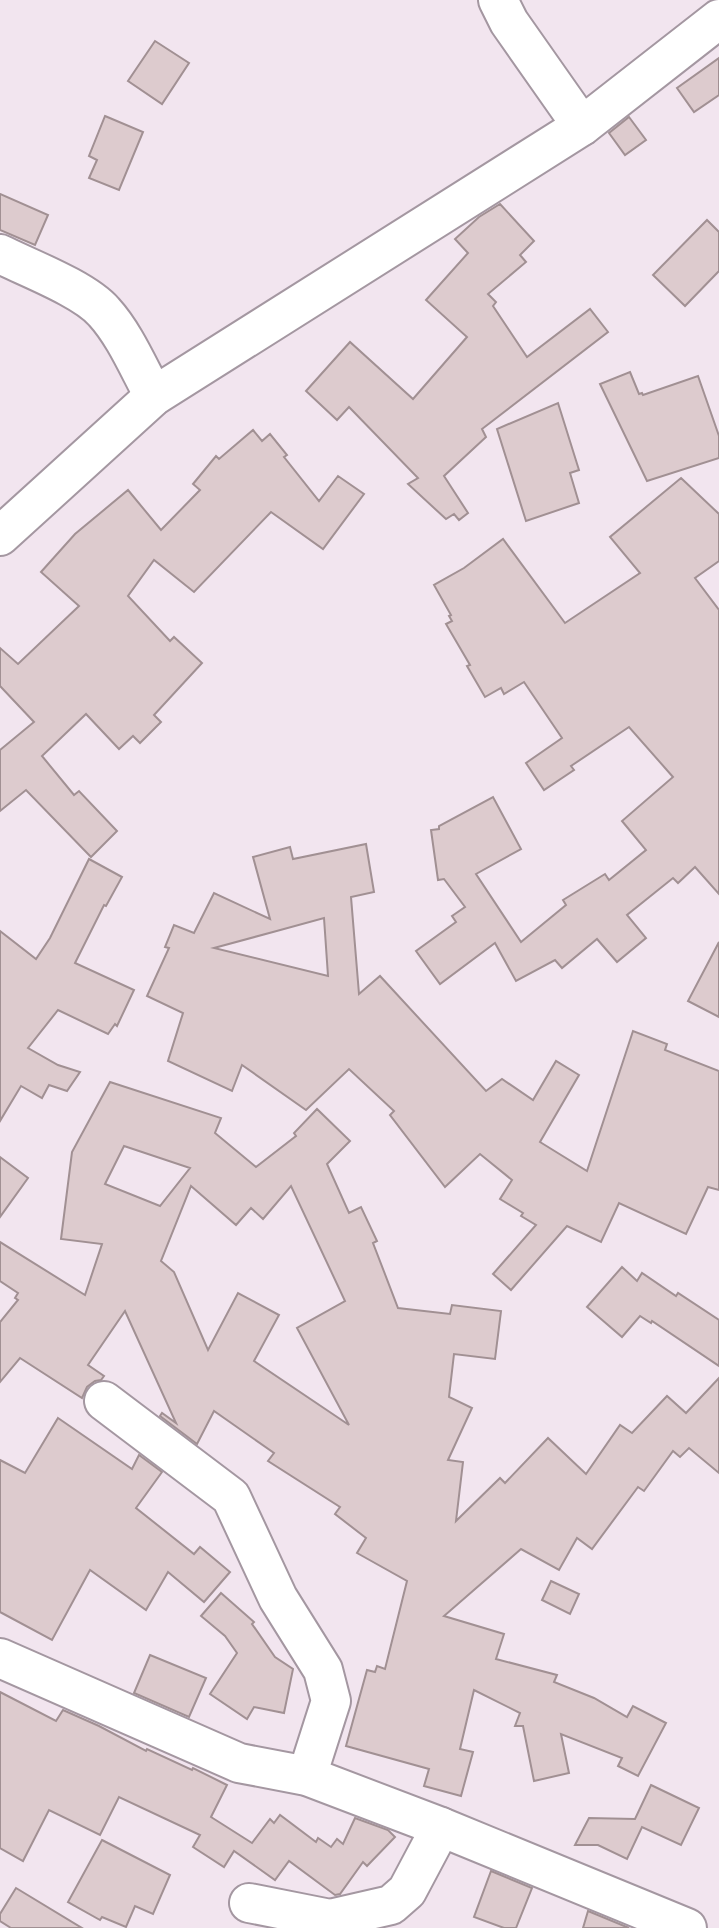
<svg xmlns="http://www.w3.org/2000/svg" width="719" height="1928" font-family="Inter,sans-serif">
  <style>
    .building { fill: #ddcbce; stroke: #a19093; stroke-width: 2; fill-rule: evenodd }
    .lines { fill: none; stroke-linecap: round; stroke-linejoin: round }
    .minor-casing { stroke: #a497a1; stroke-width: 42 }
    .minor { stroke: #fff; stroke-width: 38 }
  </style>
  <rect width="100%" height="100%" fill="#f2e5ef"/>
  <g class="building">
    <polygon points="155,41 189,63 162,104 128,81"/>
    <polygon points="719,58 719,95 694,112 677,88"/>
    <polygon points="105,116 143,132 119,190 89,178 97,160 89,156"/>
    <polygon points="629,117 646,140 625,155 609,133"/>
    <polygon points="0,194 48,215 35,245 0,230"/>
    <polygon points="500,204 534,241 520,255 526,262 488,294 496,302 493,306 527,357 590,309 608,332 482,429 486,437 444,476 468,513 459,520 454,514 446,519 408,484 418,478 349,407 337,420 306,391 350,342 413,399 467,337 426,300 468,253 455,239 479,217"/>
    <polygon points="707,220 719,232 719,271 685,306 653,275"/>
    <polygon points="630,372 639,394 642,393 643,395 698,376 719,436 719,458 647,481 600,384"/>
    <polygon points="558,403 579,470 570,473 579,503 526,521 497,429"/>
    <polygon points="253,430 262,441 270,434 287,455 284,457 319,501 338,476 364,494 323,549 271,512 194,592 154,560 128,596 170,641 174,637 202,663 154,715 161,722 140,743 133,736 119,749 86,714 42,756 74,795 79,791 117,831 91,857 26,790 0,811 0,750 34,722 0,686 0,648 18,664 79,606 41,572 75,534 128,490 161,530 200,490 193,484 216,456 219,459"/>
    <polygon points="681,478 719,514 719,561 695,578 719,610 719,894 695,867 678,883 673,878 627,915 646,938 617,962 597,939 562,968 555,960 516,981 495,943 440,984 416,951 456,922 452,916 465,907 444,879 438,880 431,830 439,829 439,826 493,797 521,849 476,874 521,942 566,905 563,900 605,874 609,880 646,850 622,821 673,777 629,727 571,766 574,770 544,790 526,763 562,738 524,682 504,694 501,688 485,697 467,666 470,665 446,624 452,621 449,616 451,615 434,585 464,568 503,539 565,623 640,573 610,537"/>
    <path d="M366 844 374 892 351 897 359 994 380 976 486 1091 502 1079 533 1100 556 1061 579 1075 540 1142 587 1171 633 1031 667 1044 665 1050 719 1071V1190L708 1187 686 1234 619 1203 601 1242 567 1226 511 1290 493 1274 536 1225 521 1216 523 1213 500 1199 512 1180 480 1154 445 1187 390 1115 394 1111 349 1069 306 1110 242 1065 232 1091 168 1061 183 1013 147 996 169 948 165 947 174 925 194 933 214 893 270 919 253 857 290 847 293 859ZM324 918 328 976 214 948 273 932Z"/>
    <polygon points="89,859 122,877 106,906 104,905 75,963 134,990 117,1026 115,1024 108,1034 58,1010 28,1048 58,1065 80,1072 67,1091 49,1085 42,1098 21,1086 0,1121 0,931 36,959 50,938"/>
    <polygon points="719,942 719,1017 688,1001"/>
    <path d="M110 1082 221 1118 215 1133 256 1167 296 1136 294 1133 317 1109 350 1141 327 1164 349 1213 361 1207 377 1241 373 1243 398 1308 450 1314 452 1305 501 1311 495 1359 454 1354 449 1397 472 1408 448 1460 463 1462 456 1521 500 1478 505 1483 548 1438 586 1474 620 1425 632 1433 667 1396 686 1413 719 1378V1473L689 1448 680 1457 673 1451 644 1491 638 1487 592 1549 577 1538 559 1570 521 1549 444 1616 504 1634 496 1659 557 1675 554 1682 594 1698 627 1717 633 1706 666 1723 638 1776 618 1766 622 1758 561 1734 569 1773 534 1781 523 1726H515L520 1713 474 1690 460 1749 473 1752 461 1796 424 1786 429 1769 346 1746 367 1670 375 1672 377 1666 385 1669 407 1581 357 1553 366 1538 335 1514 340 1507 268 1461 274 1453 214 1411 197 1444 160 1416 162 1413 176 1423 125 1311 88 1365 104 1376 101 1380 95 1381 87 1387 82 1398 20 1358 0 1382V1322L18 1300 15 1298 18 1293 0 1281V1242L85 1295 102 1244 61 1239 72 1152ZM124 1146 190 1168 160 1206 105 1184ZM191 1186 236 1225 251 1208 263 1219 291 1186 345 1301 297 1328 349 1425 254 1361 279 1315 238 1293 208 1350 174 1272 161 1261Z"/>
    <polygon points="0,1157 28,1178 0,1217"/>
    <polygon points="622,1267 637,1281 642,1273 676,1296 678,1293 719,1320 719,1366 652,1321 651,1323 640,1316 622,1337 587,1307"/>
    <polygon points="58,1418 132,1469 139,1455 162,1472 136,1508 194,1554 200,1547 230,1572 204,1602 168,1572 146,1610 90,1570 52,1640 0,1612 0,1460 25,1473"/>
    <polygon points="551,1581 579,1594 570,1614 542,1600"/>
    <polygon points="221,1593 254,1622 252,1624 275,1657 293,1669 284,1713 254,1707 247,1719 210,1694 237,1653 225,1636 201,1616"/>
    <polygon points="150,1655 206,1678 189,1717 134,1693"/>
    <polygon points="0,1692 56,1721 63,1710 99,1726 146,1751 147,1749 192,1770 193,1768 227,1785 211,1817 252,1843 270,1819 274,1823 280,1815 316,1842 318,1838 331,1847 337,1839 343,1844 355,1818 388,1830 395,1837 367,1866 363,1862 340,1894 335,1895 289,1861 275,1880 234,1851 224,1867 193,1847 200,1835 119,1797 100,1835 49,1810 23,1861 0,1848"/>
    <polygon points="651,1785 699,1808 681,1845 642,1827 627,1859 598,1845 575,1845 589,1818 635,1819"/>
    <polygon points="102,1840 170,1875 153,1914 135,1906 126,1927 102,1917 100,1920 68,1902"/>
    <polygon points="491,1871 532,1888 516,1928 504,1928 474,1917"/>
    <polygon points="16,1888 82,1928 11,1928 0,1921 0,1914"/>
    <polygon points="588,1911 629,1928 583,1928"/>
  </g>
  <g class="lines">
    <defs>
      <g id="minor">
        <polyline points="498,0 509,22 582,126"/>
        <path d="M0 254C28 268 84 289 104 312 125 335 139 369 154 396"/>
        <polyline points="0,536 154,396 582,126 719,19"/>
        <polyline points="104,1401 231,1497 278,1598 323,1670 331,1701 307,1776"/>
        <polyline points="0,1658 239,1763 307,1776 441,1827 687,1928"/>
        <polyline points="249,1903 330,1919 391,1905 407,1891 441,1827"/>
      </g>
    </defs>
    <use href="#minor" class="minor-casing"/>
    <use href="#minor" class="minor"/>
  </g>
</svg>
